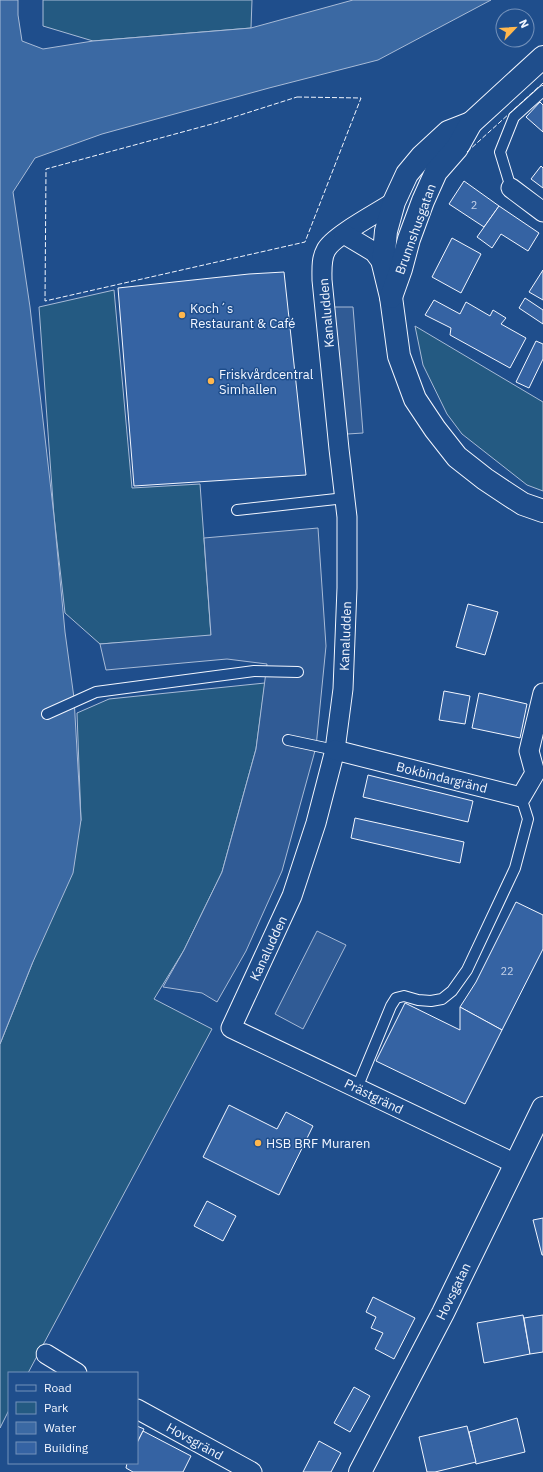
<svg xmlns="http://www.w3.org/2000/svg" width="543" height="1472" font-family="'IBM Plex Sans',sans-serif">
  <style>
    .green { fill: #245a82; stroke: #a8bbd7 }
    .parking { fill: #305b95; stroke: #a8bbd7 }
    .water { fill: #3b69a3; stroke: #a8bbd7 }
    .building { fill: #3563a3; stroke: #f2f6ff }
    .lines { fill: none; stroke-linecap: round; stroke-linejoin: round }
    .lane-casing { stroke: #f2f6ff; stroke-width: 12 }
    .street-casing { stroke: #f2f6ff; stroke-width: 21 }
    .secondary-casing { stroke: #f2f6ff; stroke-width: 24 }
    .lane { stroke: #1f4e8c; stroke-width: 10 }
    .street { stroke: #1f4e8c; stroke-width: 19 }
    .secondary { stroke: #1f4e8c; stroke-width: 22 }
    .fence { stroke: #f2f6ff; stroke-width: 1; stroke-dasharray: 5 2; stroke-linecap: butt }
    .poi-dot { fill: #ffb74d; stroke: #1f4e8c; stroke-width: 1.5 }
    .labels { text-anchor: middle; stroke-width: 3; stroke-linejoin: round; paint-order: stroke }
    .number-label { font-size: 11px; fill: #c3d1e8 }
    .street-label { font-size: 13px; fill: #f2f6ff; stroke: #1f4e8c }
    .poi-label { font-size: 13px; fill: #f2f6ff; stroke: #1f4e8c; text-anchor: start }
  </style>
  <rect width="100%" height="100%" fill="#1f4e8c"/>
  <g class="green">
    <polygon points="43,0 252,0 251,28 93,41 43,26"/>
    <polygon points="114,290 132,488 200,484 211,636 100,644 65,613 54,516 39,307"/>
    <polygon points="415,326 543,402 543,491 527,485 462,434 447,414 423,365"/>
    <polygon points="265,683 256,749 222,872 184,950 154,999 212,1029 28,1373 9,1373 9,1410 0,1428 0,1044 32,964 81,820 77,713 109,699"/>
  </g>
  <g class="parking">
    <polygon points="321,307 353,307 363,433 332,435"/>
    <polygon points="318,528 326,646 316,747 282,871 246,951 217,1002 202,993 163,987 184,950 222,872 256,749 267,664 227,659 106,670 100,644 211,635 204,538"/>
    <polygon points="317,931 346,945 303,1029 275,1014"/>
  </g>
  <polygon class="water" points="0,0 18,0 18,15 22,41 43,49 93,41 251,28 353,0 491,0 378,60 269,88 102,134 35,158 13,192 30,307 54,516 65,632 74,698 81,820 73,873 32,964 0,1044"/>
  <g class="building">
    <polygon points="540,102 543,105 543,132 526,117"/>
    <polygon points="541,166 543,168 543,188 531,179"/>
    <polygon points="464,181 499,206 484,227 449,204"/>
    <polygon points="499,206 539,233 528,251 501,234 492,248 477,237"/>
    <polygon points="452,238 481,254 461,293 432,277"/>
    <polygon points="543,270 543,300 529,292"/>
    <polygon points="284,272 306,475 134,486 118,288 249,274"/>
    <polygon points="525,298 543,310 543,324 519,308"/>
    <polygon points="434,300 460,314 466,302 490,316 493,310 506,318 501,324 526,338 510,368 450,335 451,328 425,315"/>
    <polygon points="536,341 543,344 543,359 529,388 516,382"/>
    <polygon points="468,604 498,612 485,655 456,647"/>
    <polygon points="444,691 470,696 465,724 439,720"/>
    <polygon points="479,693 527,704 520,738 472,728"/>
    <polygon points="368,775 473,801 468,822 363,797"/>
    <polygon points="355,818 464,842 460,863 351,838"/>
    <polygon points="516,902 543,915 543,949 502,1030 460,1007 476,982"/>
    <polygon points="405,1003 460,1030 460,1007 502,1030 465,1104 376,1061"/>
    <polygon points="229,1105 277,1129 286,1112 313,1126 279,1195 203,1157"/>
    <polygon points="207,1201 236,1216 223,1241 194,1226"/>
    <polygon points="543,1218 543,1255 542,1255 533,1220"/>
    <polygon points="373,1297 415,1318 394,1359 375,1349 383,1333 371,1328 376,1317 366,1312"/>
    <polygon points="523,1315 530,1354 484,1363 477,1323"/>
    <polygon points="543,1315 543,1352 530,1354 524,1318"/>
    <polygon points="354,1387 370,1396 350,1432 334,1423"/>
    <polygon points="517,1418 525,1452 476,1464 469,1432"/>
    <polygon points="137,1426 144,1429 137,1443"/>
    <polygon points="467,1426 476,1462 435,1472 427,1472 419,1437"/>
    <polygon points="143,1431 191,1456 183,1472 133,1472 126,1468 127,1463 137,1463 137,1443"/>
    <polygon points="319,1441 341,1453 331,1472 303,1472"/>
  </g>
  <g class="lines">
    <defs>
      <g id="lane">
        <polyline points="511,188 500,152 514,117 543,91"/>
        <polyline points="237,510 345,498"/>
        <polyline points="47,714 96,692 254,671 298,672"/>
        <polyline points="288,740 335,750"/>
        <polyline points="357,1088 391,1006 396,998 404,996 418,1000 431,1001 442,999 452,991 467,970 515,868 528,819 521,797"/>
      </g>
      <g id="street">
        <polyline points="511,188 543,212"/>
        <path d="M394 202C379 212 333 236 326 250 321 259 322 270 322 280L339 449 347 517V588L343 689 335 750 316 823 292 896 231 1028 516 1164"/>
        <polyline points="344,234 374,252 383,264"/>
        <polyline points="335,750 521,797 535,773 529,751 543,693"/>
        <polyline points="46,1354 77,1373"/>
        <polyline points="137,1409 252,1472"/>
      </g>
      <g id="secondary">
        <polyline points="471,123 448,132 422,156 407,174 394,202 386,231 383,264 391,297 399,356 415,399 435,429 457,457 485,479 509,495 523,504 543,511"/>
        <polyline points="391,297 401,269 409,239 423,201 436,172 457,148 471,123 543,57"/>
        <polyline points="360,1472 443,1313 543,1108"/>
      </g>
    </defs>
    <use href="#lane" class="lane-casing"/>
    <use href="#street" class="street-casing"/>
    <use href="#secondary" class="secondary-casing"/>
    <use href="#lane" class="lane"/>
    <use href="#street" class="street"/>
    <use href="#secondary" class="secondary"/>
    <g class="fence">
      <polygon points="297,97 361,98 305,242 45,301 46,169 212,124"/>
      <polyline points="467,152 543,83"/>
    </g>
  </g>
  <g class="poi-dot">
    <circle cx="182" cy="315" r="4"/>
    <circle cx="211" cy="381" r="4"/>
    <circle cx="258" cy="1143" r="4"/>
  </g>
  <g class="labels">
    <g class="number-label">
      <text x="474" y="209">2</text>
      <text x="507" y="975">22</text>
    </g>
    <g class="street-label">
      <text transform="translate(415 229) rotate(-70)" y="5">Brunnshusgatan</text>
      <text transform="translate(326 313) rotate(-95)" y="5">Kanaludden</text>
      <text transform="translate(345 636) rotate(-88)" y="5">Kanaludden</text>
      <text transform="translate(442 777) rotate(14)" y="5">Bokbindargränd</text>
      <text transform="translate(268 948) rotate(-65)" y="5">Kanaludden</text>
      <text transform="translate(374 1096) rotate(26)" y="5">Prästgränd</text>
      <text transform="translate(453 1291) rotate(-64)" y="5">Hovsgatan</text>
      <text transform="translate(195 1441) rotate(29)" y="5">Hovsgränd</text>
    </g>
    <g class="poi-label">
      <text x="190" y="313">Koch´s<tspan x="190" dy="15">Restaurant &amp; Café</tspan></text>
      <text x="219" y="379">Friskvårdcentral<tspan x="219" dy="15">Simhallen</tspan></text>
      <text x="266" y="1148">HSB BRF Muraren</text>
    </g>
  </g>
  <rect x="8" y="1372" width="130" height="92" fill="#1f4e8c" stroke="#7391ba"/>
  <rect x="16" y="1385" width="20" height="6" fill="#1f4e8c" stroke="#7391ba"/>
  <text x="44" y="1392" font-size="12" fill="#f2f6ff">Road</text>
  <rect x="16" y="1402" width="20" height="12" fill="#245a82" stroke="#7391ba"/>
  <text x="44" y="1412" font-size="12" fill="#f2f6ff">Park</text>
  <rect x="16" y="1422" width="20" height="12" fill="#3b69a3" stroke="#7391ba"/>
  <text x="44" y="1432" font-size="12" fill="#f2f6ff">Water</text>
  <rect x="16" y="1442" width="20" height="12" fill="#3563a3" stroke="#7391ba"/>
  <text x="44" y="1452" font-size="12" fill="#f2f6ff">Building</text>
  <g transform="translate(515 28) rotate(65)"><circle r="19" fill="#1f4e8c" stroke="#7391ba"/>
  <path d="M0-3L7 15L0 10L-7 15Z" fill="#ffb74d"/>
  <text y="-6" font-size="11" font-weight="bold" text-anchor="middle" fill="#f2f6ff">N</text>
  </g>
</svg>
